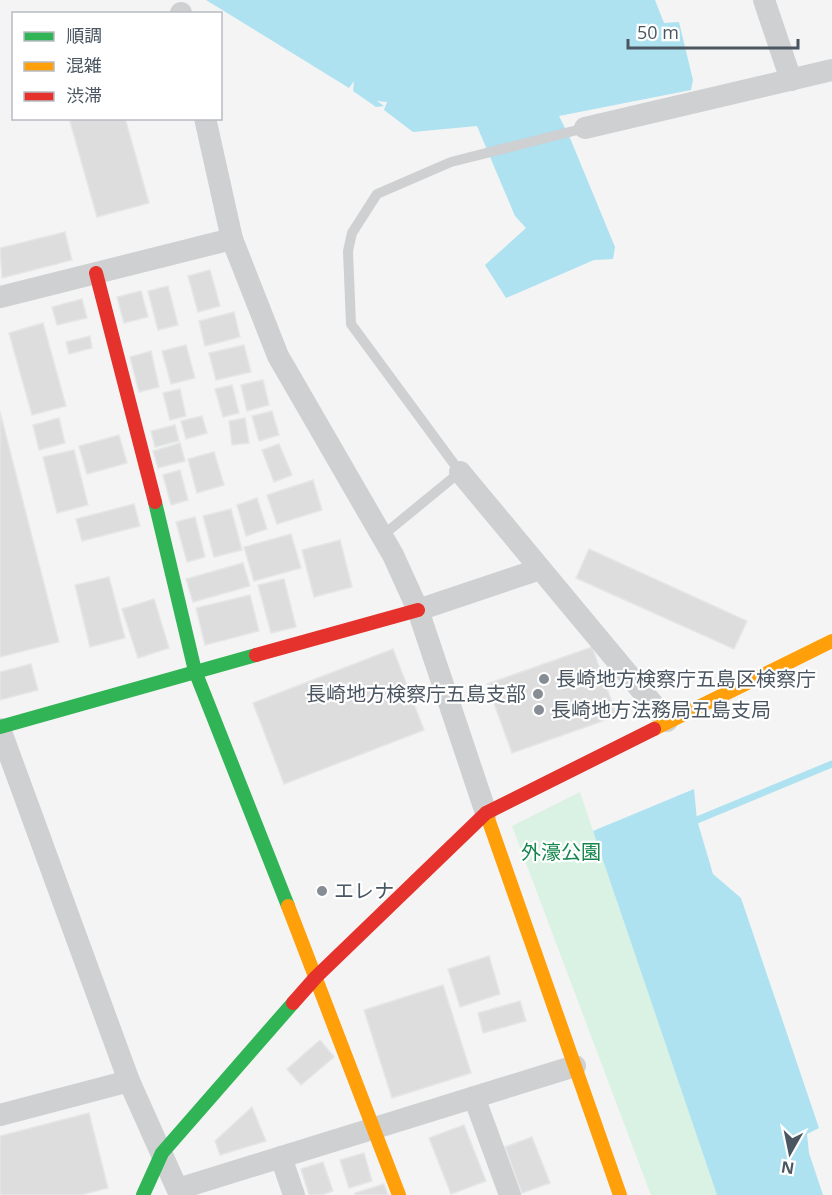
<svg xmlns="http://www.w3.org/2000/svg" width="832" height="1195" font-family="'Open Sans','Noto Sans JP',sans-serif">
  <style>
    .green { fill: #d9f2e3 }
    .water { fill: #aee2f0 }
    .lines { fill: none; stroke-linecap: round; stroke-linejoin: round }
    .stream { stroke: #aee2f0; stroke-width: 7 }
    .building { fill: #ddddde; stroke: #e5e6e7; stroke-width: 1.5 }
    .lane { stroke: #ced0d2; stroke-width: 10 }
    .street { stroke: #ced0d2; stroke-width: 22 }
    .fast { stroke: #30b455; stroke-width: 14 }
    .slow { stroke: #ff9f0a; stroke-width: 14 }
    .jam { stroke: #e5322d; stroke-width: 14 }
    .poi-dot { fill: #868d94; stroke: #fff; stroke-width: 2 }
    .labels { text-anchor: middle; stroke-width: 4.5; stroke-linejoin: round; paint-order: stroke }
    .poi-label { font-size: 20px; fill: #4a5661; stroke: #fff; text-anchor: start }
    .park-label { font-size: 20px; fill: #17864f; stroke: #fff }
  </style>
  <rect width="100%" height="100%" fill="#f4f4f4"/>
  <polygon class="green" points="580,792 593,831 717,1195 651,1195 512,826"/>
  <g class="water">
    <polygon points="206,0 655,0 664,23 679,22 693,80 691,90 559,116 570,138 615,247 613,259 594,260 506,298 485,265 526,228 515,216 477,126 413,132 384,110 387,102 377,101 384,106 376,107 353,91 354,81 349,88"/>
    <polygon points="694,789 697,820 713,874 741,898 819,1128 807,1134 809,1153 823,1195 717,1195 593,831"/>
  </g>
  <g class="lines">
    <polyline class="stream" points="697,820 832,764"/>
  </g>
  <g class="building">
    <polygon points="69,118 125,118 149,203 97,217"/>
    <polygon points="65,232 72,260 2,278 0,248"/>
    <polygon points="210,270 220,306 198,312 188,276"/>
    <polygon points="168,286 178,325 158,330 148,291"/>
    <polygon points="141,291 148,317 124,323 117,297"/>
    <polygon points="82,299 87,318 57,325 52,307"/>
    <polygon points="234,312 240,337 205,346 199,321"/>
    <polygon points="43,323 66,406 32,415 9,333"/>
    <polygon points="90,336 92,348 69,354 66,342"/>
    <polygon points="186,345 195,378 171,384 162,351"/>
    <polygon points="244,345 251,372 216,380 209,353"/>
    <polygon points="151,351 159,387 139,392 130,357"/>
    <polygon points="263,380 269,405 247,411 241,385"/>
    <polygon points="232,385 239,413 223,417 215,389"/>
    <polygon points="180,389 186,416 170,420 163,393"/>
    <polygon points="272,411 279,435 259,441 252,416"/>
    <polygon points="0,412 59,642 0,657"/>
    <polygon points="202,416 207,433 186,439 181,421"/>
    <polygon points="59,418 65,443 39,450 33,425"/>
    <polygon points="245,418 249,443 232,445 229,421"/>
    <polygon points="175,425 179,441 155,447 151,431"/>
    <polygon points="119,435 127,463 87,474 79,446"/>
    <polygon points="180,443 185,461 158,468 153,451"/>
    <polygon points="279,444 292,475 274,482 262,450"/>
    <polygon points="74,450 88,505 57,513 43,457"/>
    <polygon points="214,452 224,485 197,493 188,459"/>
    <polygon points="180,470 188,500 171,505 163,475"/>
    <polygon points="313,480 322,510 277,524 267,495"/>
    <polygon points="257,498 267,529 246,536 237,505"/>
    <polygon points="134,504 140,526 82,541 76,519"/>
    <polygon points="231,509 242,550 214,557 203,516"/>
    <polygon points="195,517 205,557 187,562 176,522"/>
    <polygon points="291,534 301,568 254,581 244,547"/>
    <polygon points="340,540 352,587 314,597 302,550"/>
    <polygon points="589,549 747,621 734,649 576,578"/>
    <polygon points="243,563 250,586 193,602 186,579"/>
    <polygon points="109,577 125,638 90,647 75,585"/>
    <polygon points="284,579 296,627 271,633 258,585"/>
    <polygon points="250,595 259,631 205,645 196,608"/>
    <polygon points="154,599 169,648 138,658 122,609"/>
    <polygon points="592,647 617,716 512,753 487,684"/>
    <polygon points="393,649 424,730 284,784 253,703"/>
    <polygon points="31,664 38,690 0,700 0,672"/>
    <polygon points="489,956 500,994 460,1007 448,969"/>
    <polygon points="443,985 471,1073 392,1098 364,1010"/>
    <polygon points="520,1001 526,1021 483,1033 478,1013"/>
    <polygon points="320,1040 334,1057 301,1085 287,1069"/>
    <polygon points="252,1107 266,1141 220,1155 215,1141"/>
    <polygon points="89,1113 108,1188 81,1195 0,1195 0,1136"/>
    <polygon points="464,1125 486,1181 451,1194 429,1138"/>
    <polygon points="532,1137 550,1183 522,1193 505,1147"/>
    <polygon points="364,1153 372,1181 349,1188 340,1160"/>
    <polygon points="323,1162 333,1191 322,1195 309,1195 301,1169"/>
    <polygon points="384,1184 388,1195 355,1195 355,1193"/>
  </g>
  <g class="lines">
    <polyline class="lane" points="382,536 460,472 351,324 348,251 352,233 377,194 451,162 585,128"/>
    <g class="street">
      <polyline points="764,0 791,80"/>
      <polyline points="181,13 181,14"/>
      <polyline points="205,118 232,239 278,356 393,555 418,610 486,813"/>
      <polyline points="585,128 832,70"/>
      <polyline points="0,297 232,239"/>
      <polyline points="460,472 667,721"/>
      <polyline points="418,610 540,569"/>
      <polyline points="0,729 129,1081 180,1195"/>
      <polyline points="474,1097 510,1195"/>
      <polyline points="0,1115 129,1081"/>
      <polyline points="281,1157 294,1195"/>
      <polyline points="178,1189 575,1066"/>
    </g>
    <g class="fast">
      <polyline points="155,502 195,671 288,906"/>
      <polyline points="0,727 256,655"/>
      <polyline points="143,1195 162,1153 293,1003"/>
    </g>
    <g class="slow">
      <polyline points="654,729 832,641"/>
      <polyline points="486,813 620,1195"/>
      <polyline points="288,906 399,1195"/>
    </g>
    <g class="jam">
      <polyline points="96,273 155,502"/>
      <polyline points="256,655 418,610"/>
      <polyline points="293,1003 316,977 486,813 654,729"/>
    </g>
  </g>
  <g class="poi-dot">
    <circle cx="544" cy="679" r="6"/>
    <circle cx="538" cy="694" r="6"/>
    <circle cx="539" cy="710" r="6"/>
    <circle cx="322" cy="891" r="6"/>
  </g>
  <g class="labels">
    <g class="poi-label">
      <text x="556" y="686">長崎地方検察庁五島区検察庁</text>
      <text x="526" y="701" text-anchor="end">長崎地方検察庁五島支部</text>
      <text x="551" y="717">長崎地方法務局五島支局</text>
      <text x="334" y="898">エレナ</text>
    </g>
    <g class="park-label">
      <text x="561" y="859">外濠公園</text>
    </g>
  </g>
  <rect x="12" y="12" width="210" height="108" fill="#ffffff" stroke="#b7bbc0" stroke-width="1.5"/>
  <rect x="24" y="32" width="30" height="9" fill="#30b455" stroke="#b7bbc0" stroke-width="1.5"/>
  <text x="66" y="42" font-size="18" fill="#4a5661">順調</text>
  <rect x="24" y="62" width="30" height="9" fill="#ff9f0a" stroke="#b7bbc0" stroke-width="1.5"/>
  <text x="66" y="72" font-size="18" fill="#4a5661">混雑</text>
  <rect x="24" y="92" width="30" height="9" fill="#e5322d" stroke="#b7bbc0" stroke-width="1.5"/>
  <text x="66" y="102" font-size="18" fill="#4a5661">渋滞</text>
  <g transform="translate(790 1153) rotate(189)" stroke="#ffffff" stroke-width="4.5" paint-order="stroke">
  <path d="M0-4.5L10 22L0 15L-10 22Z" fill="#4a5661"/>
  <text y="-9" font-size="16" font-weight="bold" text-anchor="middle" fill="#4a5661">N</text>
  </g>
  <path d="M628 39v9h170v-9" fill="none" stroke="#4a5661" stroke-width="3"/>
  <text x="637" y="39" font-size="18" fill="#4a5661" stroke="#ffffff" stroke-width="4.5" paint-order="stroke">50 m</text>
</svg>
